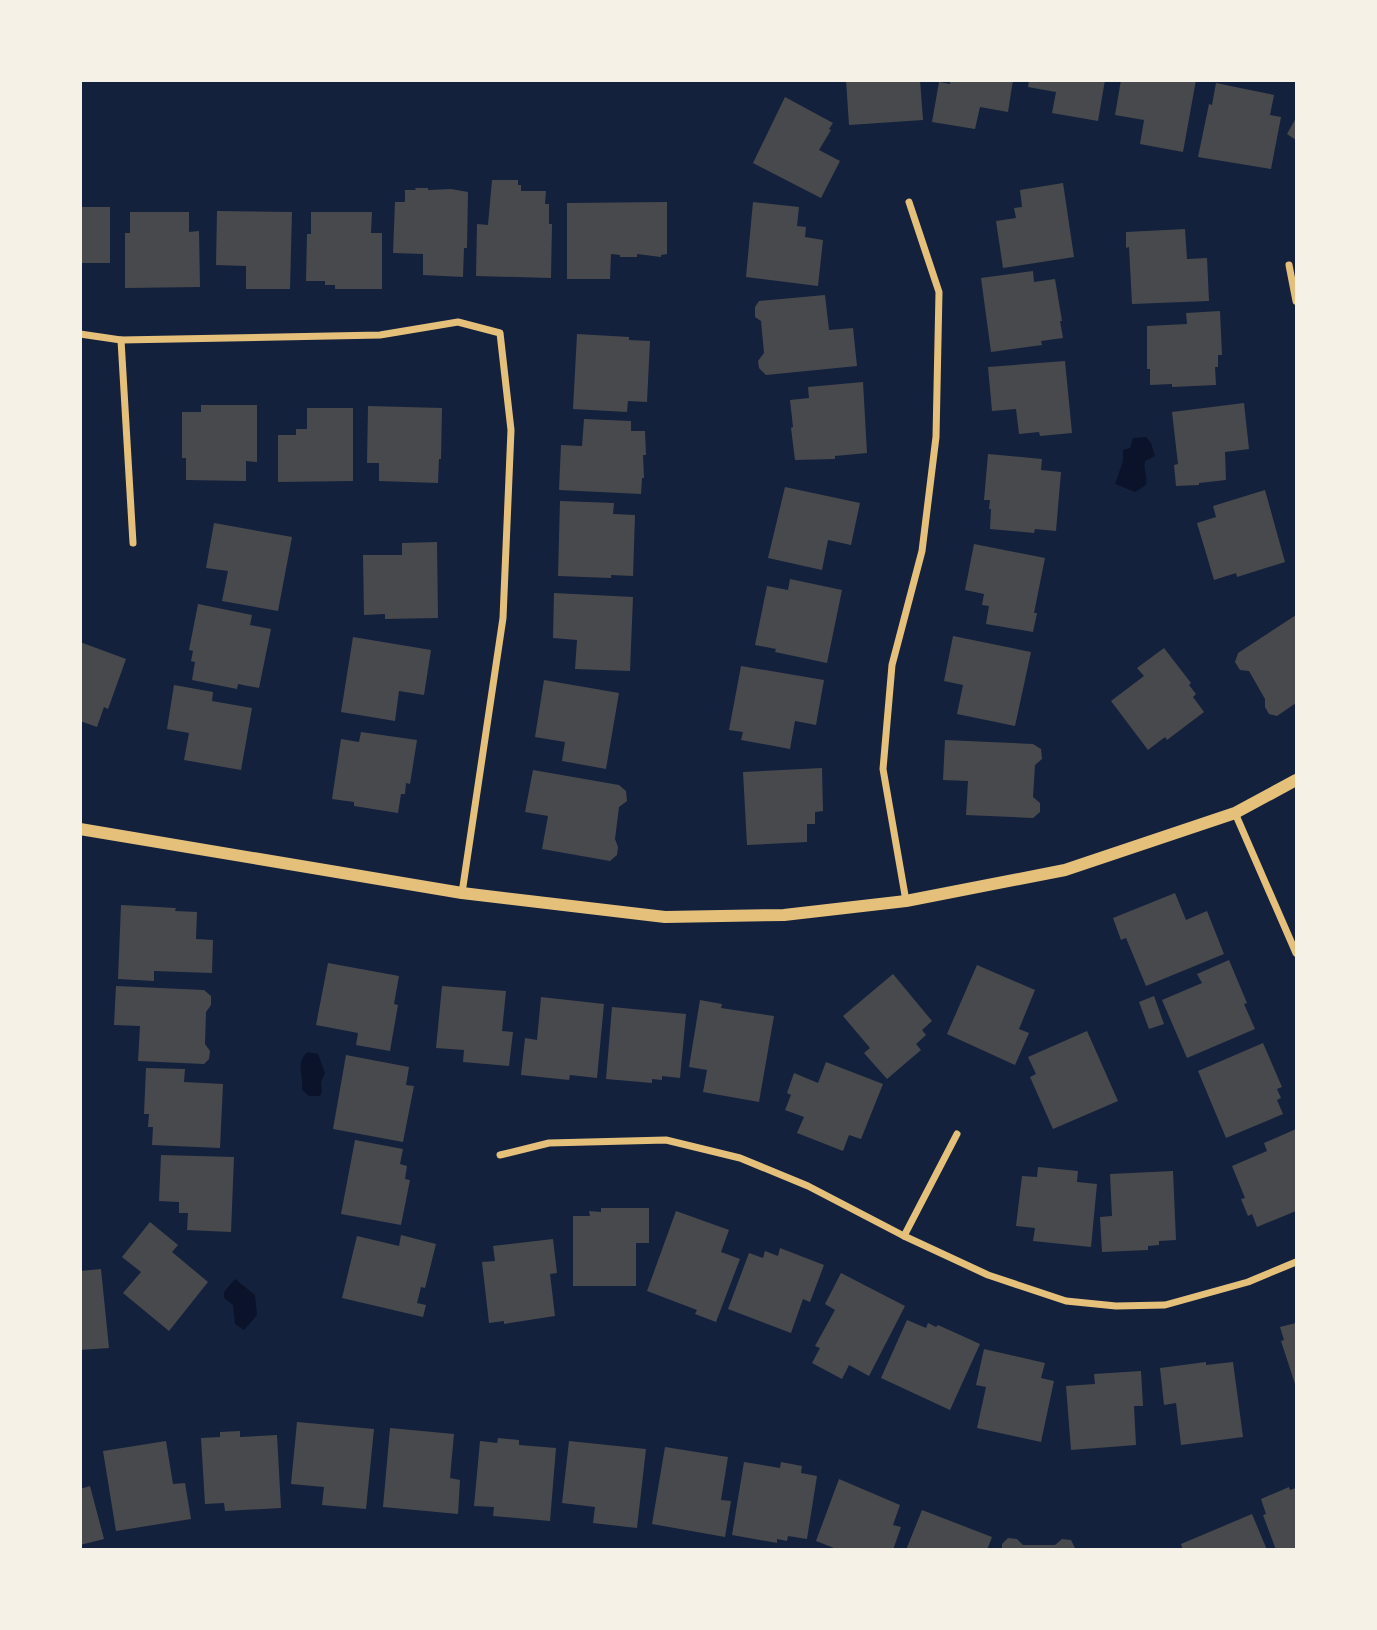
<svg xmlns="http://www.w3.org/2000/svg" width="1377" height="1630" font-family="'Space Grotesk',sans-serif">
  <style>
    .water { fill: #0b132b }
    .building { fill: #48494c }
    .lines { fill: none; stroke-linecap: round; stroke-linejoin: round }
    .minor { stroke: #e5c07b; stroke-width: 7 }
    .tertiary { stroke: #e5c07b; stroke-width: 12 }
  </style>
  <rect width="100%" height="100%" fill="#14213d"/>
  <g class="water">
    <path d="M1146 437 1151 443 1155 456 1145 461C1143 469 1148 476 1146 485L1135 492 1115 484 1123 461V450L1130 448 1133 438Z"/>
    <path d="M308 1052 318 1054 325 1073 321 1082 322 1092 320 1096H309L302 1090C304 1076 295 1061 308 1052Z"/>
    <polygon points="235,1279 255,1295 257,1315 244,1330 235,1324 233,1305 224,1298 224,1292"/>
  </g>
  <g class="building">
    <polygon points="846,80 920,80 923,120 849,125"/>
    <polygon points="950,80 1013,80 1008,112 980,107 975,129 932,122 939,82 950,84"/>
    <polygon points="1029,80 1105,80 1098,121 1052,113 1056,92 1028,87"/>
    <polygon points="1121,80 1196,80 1183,152 1140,144 1144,120 1115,115"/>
    <polygon points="1216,83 1274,95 1270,115 1281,117 1271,169 1198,157 1209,104 1212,105"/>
    <polygon points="785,97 833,123 829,129 831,130 819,150 840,161 821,198 753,163"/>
    <polygon points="1296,118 1296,140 1287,134"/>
    <polygon points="492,180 518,180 518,185 521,185 521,191 546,191 545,204 549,204 549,224 552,224 551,278 476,276 477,224 488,225"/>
    <polygon points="1063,183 1074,257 1003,268 996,221 1016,218 1014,208 1022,207 1020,190"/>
    <polygon points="415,188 428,188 428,190 451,189 468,192 467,248 464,248 463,277 423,275 423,254 393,253 395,202 405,202 405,190 416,190"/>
    <polygon points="667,202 667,254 661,255 661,257 637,254 637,257 620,257 620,255 611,254 610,279 567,279 567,203"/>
    <polygon points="753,202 799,207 797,226 806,227 805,237 823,240 818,286 746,277"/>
    <rect x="80" y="207" width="30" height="56"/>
    <polygon points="217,211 292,212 290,289 246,289 246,266 216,265"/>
    <polygon points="130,212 189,212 189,232 199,231 200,287 125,288 125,233 130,233"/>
    <polygon points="311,212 372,212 371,233 382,233 382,289 335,289 335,285 325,285 325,281 306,281 307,234 311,234"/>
    <polygon points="1185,229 1187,259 1207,258 1209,301 1132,304 1129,247 1126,248 1126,232"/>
    <polygon points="1033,271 1034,282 1055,279 1062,321 1060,321 1063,338 1041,341 1042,345 991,352 981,278"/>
    <polygon points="825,295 829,330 853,328 857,366 766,375 759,368 758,361 764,353 761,321 755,317 755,307 759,301"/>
    <polygon points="1220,311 1222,355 1218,355 1218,367 1215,367 1216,385 1172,387 1172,384 1150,385 1150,369 1147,369 1147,326 1187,324 1186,313"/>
    <polygon points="577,334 629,337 629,340 650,341 647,402 628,401 627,412 573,409"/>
    <polygon points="1065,361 1072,433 1040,436 1039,432 1019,434 1016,409 992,411 988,367"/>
    <polygon points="863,382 867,453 835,456 835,459 795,460 791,428 793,427 790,400 809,398 808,387"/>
    <polygon points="1244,403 1249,449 1225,452 1226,480 1199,483 1199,485 1176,486 1174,465 1178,464 1172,412"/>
    <polygon points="201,405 257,405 257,462 246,461 246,481 186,480 186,458 182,458 182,412 201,412"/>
    <polygon points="368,406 442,408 441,459 439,459 438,483 379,481 379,463 367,463"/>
    <polygon points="307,408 353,408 353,481 278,482 278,435 296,435 296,429 307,429"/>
    <polygon points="584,419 631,421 631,431 645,431 646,455 643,455 644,478 642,478 641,494 559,490 561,445 582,446"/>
    <polygon points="988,454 1042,459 1041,470 1061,472 1056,531 1035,529 1034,533 990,529 991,509 989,509 990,500 984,500"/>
    <polygon points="785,487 860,503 851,545 828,540 822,570 768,558"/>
    <polygon points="1265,490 1285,562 1237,577 1236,573 1214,580 1197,523 1216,517 1213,506"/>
    <polygon points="560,501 614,503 613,514 635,515 633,576 611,575 611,578 558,576"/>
    <polygon points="214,523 292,537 278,611 222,601 228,571 206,568"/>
    <polygon points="437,542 438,618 385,619 385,614 364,615 363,555 402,555 402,543"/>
    <polygon points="974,544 1045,558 1034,613 1037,613 1033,632 986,624 989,606 982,605 984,594 965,590"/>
    <polygon points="790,579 842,590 827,663 775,652 776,649 755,645 767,586 788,590"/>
    <polygon points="554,593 633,597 630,671 575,669 577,640 553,638"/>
    <polygon points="198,604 252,615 250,625 271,629 259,688 238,684 237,689 192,680 195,662 191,661 193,651 189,650"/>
    <polygon points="1296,615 1296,703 1277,716 1269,714 1265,707 1265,699 1249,671 1240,670 1235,662 1238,653"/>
    <polygon points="953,636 1031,652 1015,726 957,714 963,685 944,681"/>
    <polygon points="353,637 431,650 424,695 399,691 395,721 341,712"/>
    <polygon points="80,642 126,659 108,709 104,707 97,727 80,721"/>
    <polygon points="1164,648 1191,683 1189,685 1196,694 1193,697 1204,712 1167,740 1165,737 1148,750 1111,701 1144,676 1137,668"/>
    <polygon points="741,666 824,680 816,725 795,721 790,749 741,740 743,732 729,730"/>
    <polygon points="544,680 619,693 606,769 562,761 565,742 535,737"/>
    <polygon points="174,685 213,692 212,701 252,708 241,770 184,760 189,733 167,729"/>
    <polygon points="361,732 417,740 410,784 406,783 405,794 401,794 398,813 354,806 354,802 332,799 341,739 359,742"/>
    <polygon points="945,740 1033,744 1041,749 1042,759 1035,765 1033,797 1040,803 1040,812 1033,818 966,815 968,781 943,780"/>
    <polygon points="822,768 823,811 815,812 815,824 807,824 807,842 747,845 743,772"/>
    <polygon points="533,770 619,785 626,791 627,801 619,807 615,839 618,847 617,855 610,861 542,849 548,816 525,812"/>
    <polygon points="1175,893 1186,920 1207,911 1224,954 1146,986 1126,938 1121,940 1113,918"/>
    <polygon points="121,905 176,908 175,911 197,912 196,939 213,940 212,973 154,971 154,981 118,979"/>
    <polygon points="1229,960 1247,1003 1244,1004 1255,1029 1187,1058 1162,1000 1202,983 1197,974"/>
    <polygon points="328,963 399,976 394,1004 398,1005 390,1051 356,1045 358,1033 316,1025"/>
    <polygon points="977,965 1035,990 1019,1029 1029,1033 1015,1065 947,1034"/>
    <polygon points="893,974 932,1021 922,1030 926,1035 916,1044 921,1050 887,1079 864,1053 870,1048 843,1016"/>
    <polygon points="116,986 204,990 211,996 211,1005 206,1012 205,1044 210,1051 209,1059 204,1064 138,1061 140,1026 114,1025"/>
    <polygon points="442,986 506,991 502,1031 513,1032 509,1066 463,1062 464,1050 436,1048"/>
    <polygon points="1154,996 1164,1024 1149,1029 1139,1002"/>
    <polygon points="541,997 604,1004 597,1078 570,1075 569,1080 521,1075 525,1038 537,1040"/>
    <polygon points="700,1000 722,1004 721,1008 774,1016 759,1102 703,1092 707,1070 689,1067"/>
    <polygon points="612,1007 686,1014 680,1078 662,1076 662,1080 652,1079 652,1083 606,1079"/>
    <polygon points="1087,1031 1118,1101 1053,1129 1030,1077 1036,1074 1028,1057"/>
    <polygon points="1263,1043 1282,1087 1277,1089 1281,1098 1277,1100 1283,1114 1226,1138 1198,1071"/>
    <polygon points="346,1055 409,1067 406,1085 414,1086 403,1142 333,1129"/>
    <polygon points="826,1062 883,1084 861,1139 849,1135 843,1151 797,1133 804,1117 785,1110 791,1095 787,1093 794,1073 818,1083"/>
    <polygon points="146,1068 185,1069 184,1082 223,1084 220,1148 152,1145 153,1127 148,1127 149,1114 144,1114"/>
    <polygon points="1296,1129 1296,1211 1257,1227 1252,1214 1248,1216 1241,1199 1245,1198 1232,1166 1267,1151 1264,1143"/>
    <polygon points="355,1140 403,1149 400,1164 407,1166 405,1179 410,1180 401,1225 341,1214"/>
    <polygon points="161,1155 234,1157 231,1232 187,1230 188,1213 179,1213 179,1202 159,1201"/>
    <polygon points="1038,1167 1078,1171 1077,1182 1097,1184 1091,1247 1033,1241 1035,1228 1016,1226 1022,1176 1037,1177"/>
    <polygon points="1173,1171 1176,1240 1159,1241 1159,1245 1148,1246 1148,1250 1102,1252 1100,1217 1112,1216 1110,1174"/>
    <polygon points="601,1208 649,1208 649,1243 636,1243 636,1286 573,1286 573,1216 590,1216 589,1211 601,1212"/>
    <polygon points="676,1211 729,1230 721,1252 740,1259 716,1322 695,1314 697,1310 647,1291"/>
    <polygon points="150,1222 178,1245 172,1252 208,1282 169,1331 123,1293 141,1272 122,1257"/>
    <polygon points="401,1235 436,1244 425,1288 421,1287 417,1303 426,1305 423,1317 342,1298 357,1236 399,1246"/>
    <polygon points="553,1239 557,1273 550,1274 555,1316 504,1324 504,1321 489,1323 482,1262 495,1261 493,1246"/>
    <polygon points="780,1248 824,1265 810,1302 803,1299 791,1333 728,1309 749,1253 763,1258 765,1251 778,1256"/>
    <polygon points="101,1269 109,1348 80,1350 80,1271"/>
    <polygon points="841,1273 905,1306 869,1376 849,1365 842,1379 812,1363 820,1348 815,1346 835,1310 825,1304"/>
    <polygon points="907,1320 926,1328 928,1323 936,1327 938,1325 980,1344 950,1410 881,1378"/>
    <polygon points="1296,1323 1296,1387 1281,1341 1284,1340 1280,1327"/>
    <polygon points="984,1349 1045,1363 1041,1378 1054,1381 1041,1442 977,1428 986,1387 976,1385"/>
    <polygon points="1206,1362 1206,1365 1233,1362 1243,1437 1181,1445 1176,1403 1164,1405 1160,1368"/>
    <polygon points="1141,1371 1143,1406 1134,1406 1136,1445 1071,1450 1066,1386 1095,1384 1094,1374"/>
    <polygon points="297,1422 374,1429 366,1509 322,1505 324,1487 291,1484"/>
    <polygon points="390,1428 454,1434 450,1478 460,1480 458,1514 383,1507"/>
    <polygon points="240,1431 240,1437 277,1435 281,1508 225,1511 224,1503 205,1504 201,1438 220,1437 220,1432"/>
    <polygon points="498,1438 519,1440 519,1445 556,1448 550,1521 493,1516 494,1507 474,1506 480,1441 497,1443"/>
    <polygon points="166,1441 173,1484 185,1483 191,1519 116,1531 103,1451"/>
    <polygon points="569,1441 646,1449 637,1528 593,1523 595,1507 562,1503"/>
    <polygon points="665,1447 728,1457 721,1500 731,1501 725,1537 652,1524"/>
    <polygon points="744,1462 780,1468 781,1462 802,1466 801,1473 817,1476 807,1539 788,1536 787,1541 777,1539 777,1543 732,1535"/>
    <polygon points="839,1479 900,1505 893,1525 901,1527 893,1550 839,1550 816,1541"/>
    <polygon points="90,1486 104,1539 80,1545 80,1489"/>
    <polygon points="1289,1487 1290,1490 1296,1488 1296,1548 1276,1550 1263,1515 1266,1514 1261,1499"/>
    <polygon points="922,1510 992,1537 987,1550 906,1550"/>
    <polygon points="1252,1514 1267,1550 1183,1550 1181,1544"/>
    <polygon points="1008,1538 1017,1539 1023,1545 1055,1545 1062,1539 1071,1540 1076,1550 1002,1550 1002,1544"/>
  </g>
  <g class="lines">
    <g class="minor">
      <polyline points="1289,265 1296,301"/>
      <polyline points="80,334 121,340 380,335 458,322 500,333 511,430 503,618 462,893"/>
      <polyline points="121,340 133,543"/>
      <polyline points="1235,813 1296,953"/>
      <polyline points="906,901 883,769 892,665 922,551 936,437 939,292 909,202"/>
      <polyline points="500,1155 549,1143 666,1140 740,1158 808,1186 904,1236 988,1275 1066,1301 1116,1306 1165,1305 1248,1282 1296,1262"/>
      <polyline points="904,1236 957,1134"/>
    </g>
    <polyline class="tertiary" points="80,829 462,893 665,917 784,915 906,901 1065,870 1235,813 1296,780"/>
  </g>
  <rect width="1377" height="1630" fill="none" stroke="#f6f1e7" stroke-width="164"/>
</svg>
